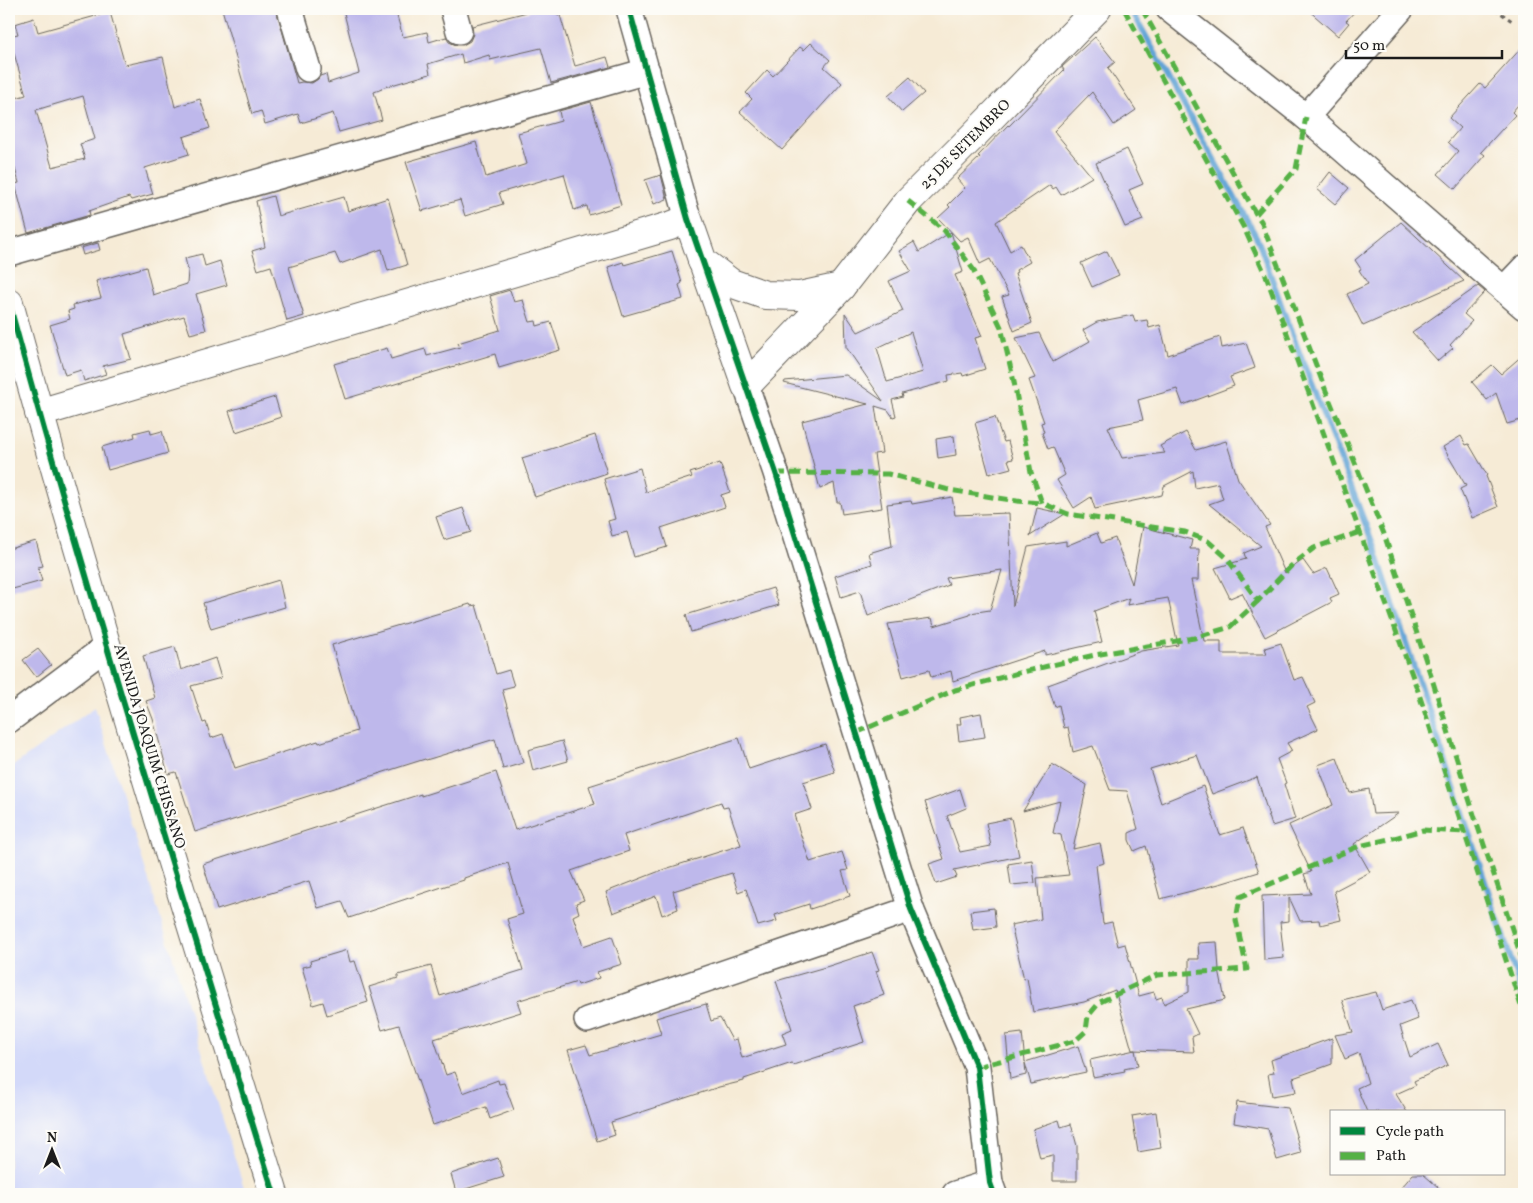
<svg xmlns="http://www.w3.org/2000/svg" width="1533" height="1203" font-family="Vollkorn,serif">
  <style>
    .built { fill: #d3d9f9 }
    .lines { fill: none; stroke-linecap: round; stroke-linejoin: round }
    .stream { stroke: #62a4d6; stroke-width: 6 }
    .building { fill: #beb8eb; fill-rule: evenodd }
    .minor-casing { stroke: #68645d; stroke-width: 28 }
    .tertiary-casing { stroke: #68645d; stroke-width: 30 }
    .path { stroke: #68645d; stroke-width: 3; stroke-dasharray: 4 4; stroke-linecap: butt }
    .minor { stroke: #fff; stroke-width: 25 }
    .tertiary { stroke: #fff; stroke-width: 28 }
    .quiet { stroke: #55b145; stroke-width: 5; stroke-dasharray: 10 5; stroke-linecap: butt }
    .cycleway-casing { stroke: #fdfcf7; stroke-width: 9 }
    .cycleway { stroke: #00873e; stroke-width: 6 }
    .labels { text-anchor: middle; stroke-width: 4.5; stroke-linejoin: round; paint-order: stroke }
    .street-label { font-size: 15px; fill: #1c1c1c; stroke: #fdfcf7 }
  </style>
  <rect width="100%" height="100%" fill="#fdfcf7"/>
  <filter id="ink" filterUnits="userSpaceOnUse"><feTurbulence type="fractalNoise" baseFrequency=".02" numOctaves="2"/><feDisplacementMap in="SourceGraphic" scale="10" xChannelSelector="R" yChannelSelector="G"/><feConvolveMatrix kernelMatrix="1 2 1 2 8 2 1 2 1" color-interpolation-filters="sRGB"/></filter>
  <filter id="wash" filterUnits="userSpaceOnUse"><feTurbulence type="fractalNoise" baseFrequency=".0096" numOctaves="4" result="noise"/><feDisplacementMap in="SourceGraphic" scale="20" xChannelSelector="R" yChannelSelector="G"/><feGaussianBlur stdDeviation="1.12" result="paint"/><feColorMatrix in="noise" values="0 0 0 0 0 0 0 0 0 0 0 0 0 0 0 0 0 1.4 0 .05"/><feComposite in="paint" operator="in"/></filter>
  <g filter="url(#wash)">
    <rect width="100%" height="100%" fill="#f6ebd6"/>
    <polygon class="built" points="95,707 246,1194 9,1194 9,769"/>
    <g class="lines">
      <polyline class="stream" points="1131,9 1258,240 1286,318 1375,549 1524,999"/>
    </g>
    <g id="blocks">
      <g class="building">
        <polygon points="222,9 276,9 297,83 302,82 312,83 318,79 320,76 326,74 328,83 359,73 343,9 395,9 403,37 427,32 429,42 446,37 449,42 456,45 463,45 470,41 473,34 472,26 539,9 555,9 558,16 560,15 575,66 607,57 610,67 551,83 541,48 490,60 489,55 463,63 461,54 428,64 430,74 381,88 382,89 374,92 382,120 339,132 333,113 301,123 298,114 265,124 261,111 252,114"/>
        <polygon points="1307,9 1357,9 1346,21 1349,23 1338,36"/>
        <path d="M110 12 125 65 163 57 175 107 200 99 210 128 183 137 189 154 145 168 153 194 131 200 129 197 89 211 90 215 28 233 15 184 19 183 9 147V100L26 95 9 36 18 34 15 24 34 18 38 32ZM83 96 95 139 80 144 85 159 52 167 36 110Z"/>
        <polygon points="1095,37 1115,62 1108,68 1136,110 1114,125 1092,92 1054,131 1092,177 1061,195 1056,187 1053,189 1050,185 996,222 1010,251 1021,245 1030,262 1016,270 1017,272 1015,273 1032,323 1014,331 1002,297 1009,295 990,259 980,264 968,237 960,241 938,218 950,207 948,205 965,188 957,179 980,157 978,156 1008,125 1009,126 1064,70 1062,67"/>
        <polygon points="811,43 830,60 824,67 842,83 782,150 740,112 752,99 746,93 767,70 773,76 800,47 804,50"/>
        <polygon points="1524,45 1524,98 1512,112 1515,115 1481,152 1485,155 1455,189 1438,174 1458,151 1448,142 1460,128 1449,118 1480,84 1485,88"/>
        <polygon points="910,77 924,93 902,112 888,96"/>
        <polygon points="591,102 621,205 589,215 587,206 574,210 564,174 499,193 503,204 465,216 460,200 422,211 406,162 476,142 486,177 527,164 518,133 561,121 559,111"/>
        <polygon points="1127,149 1143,184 1129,190 1143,220 1125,227 1096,163"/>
        <polygon points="1330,172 1349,188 1335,204 1317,189"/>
        <polygon points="661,175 667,199 654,204 645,180"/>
        <polygon points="273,196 278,216 344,197 348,211 388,198 407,265 388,271 382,249 340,264 335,253 289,267 304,316 287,321 271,266 258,270 252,251 265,247 256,201"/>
        <polygon points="1401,222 1464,281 1363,326 1347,294 1368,284 1359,270 1361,269 1355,260"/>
        <path d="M951 232 963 272 955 275 982 336 975 338 985 369 963 376 962 373 948 375 949 381 902 394 903 397 892 400 896 416 893 417 888 410 875 406 882 453 874 454 882 508 842 514 840 502H837L834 483 820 489 802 421 868 404 784 383 785 381 846 375 883 401 846 347 845 313 858 332 903 311 889 281 911 271 899 251 914 242 919 252ZM911 332 923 372 887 382 877 348Z"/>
        <polygon points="98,243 100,250 83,255 81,248"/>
        <polygon points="672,251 682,283 679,285 683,299 623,316 608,267 623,262 624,265"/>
        <polygon points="1107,251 1119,275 1092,287 1081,263"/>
        <polygon points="202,254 205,266 220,261 227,285 196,294 206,330 190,334 184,316 124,334 131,359 103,366 106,374 84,381 81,370 65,375 50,325 70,319 68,311 74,309 73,305 101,298 96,281 146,267 153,295 187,284 188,271 185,258"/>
        <polygon points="1478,286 1485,292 1464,314 1472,321 1450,345 1453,348 1438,361 1412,332"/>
        <polygon points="510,290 514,302 523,300 530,322 536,321 537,326 551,322 560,350 499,368 495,354 345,399 334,364 387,348 391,359 425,349 427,356 460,347 458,343 500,330 490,296"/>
        <polygon points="1133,315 1135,322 1147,320 1149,328 1160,325 1168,355 1220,337 1222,348 1246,343 1255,368 1230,377 1234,386 1183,405 1177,389 1138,400 1143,420 1108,427 1122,458 1165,453 1160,446 1186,432 1196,450 1226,441 1238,479 1270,525 1265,527 1285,573 1303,560 1313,574 1327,568 1339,594 1330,598 1332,602 1265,637 1242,593 1230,598 1215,568 1246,559 1244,553 1261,546 1209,504 1223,499 1218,483 1195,488 1193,471 1164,486 1162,495 1095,509 1091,497 1074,508 1057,480 1065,475 1053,447 1048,449 1042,433 1044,432 1041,423 1044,422 1029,380 1035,378 1016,338 1039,333 1053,362 1090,341 1083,330 1097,322"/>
        <polygon points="1524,354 1524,419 1507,424 1496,393 1487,400 1472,382 1492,365 1501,374"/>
        <polygon points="275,397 281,417 236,432 229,411"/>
        <polygon points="995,417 1004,442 1008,441 1013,459 1008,460 1011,468 989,474 975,423"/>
        <polygon points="150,429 151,434 162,431 168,453 108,470 102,447 135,437 134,433"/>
        <polygon points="595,435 607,473 535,497 522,458"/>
        <polygon points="954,436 956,455 938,458 936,439"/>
        <polygon points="1461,436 1466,445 1469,444 1487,475 1486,476 1498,507 1472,518 1460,489 1466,486 1443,447"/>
        <polygon points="720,463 730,492 721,495 725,507 661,528 667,547 634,557 627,532 612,536 608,521 615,519 604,479 640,468 646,492 692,477 690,473"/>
        <polygon points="952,497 955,515 1009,513 1013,606 1028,547 1066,541 1066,546 1097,533 1101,543 1115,538 1132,584 1143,527 1192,540 1190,549 1199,549 1198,580 1191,580 1204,641 1221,641 1221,654 1267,654 1265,648 1281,643 1294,680 1303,677 1315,703 1307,707 1318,729 1287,743 1292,751 1277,759 1286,783 1284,784 1295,819 1272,826 1257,777 1212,794 1197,755 1150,769 1161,803 1203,786 1220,835 1243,828 1259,872 1223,883 1160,899 1146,846 1134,851 1129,840 1129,833 1138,829 1127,791 1110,790 1093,746 1073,752 1068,727 1064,728 1059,705 1055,707 1048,685 1141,651 1178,645 1168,598 1127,605 1129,598 1094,611 1102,642 1045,655 1045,651 953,681 951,671 931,677 929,670 903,677 888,624 932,618 934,626 970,615 970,613 990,610 1002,570 946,578 949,585 868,616 860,591 841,597 835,576 872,564 869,553 892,546 887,504 911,501 912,504"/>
        <polygon points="463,508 471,532 444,540 436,517"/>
        <polygon points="1037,508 1065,514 1030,536"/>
        <polygon points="36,541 43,566 38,567 42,581 9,590 9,549"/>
        <polygon points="279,580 285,607 211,629 203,603"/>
        <polygon points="773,588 779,605 691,632 686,615"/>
        <polygon points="470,604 471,606 476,605 496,674 509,670 514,686 502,689 523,763 503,769 495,739 426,760 425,759 195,832 176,772 168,774 153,719 146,701 155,698 143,656 175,647 181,670 215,658 221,678 191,686 203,723 206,722 211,738 223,734 235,768 318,741 319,743 357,731 332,645"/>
        <polygon points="38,649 51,665 36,677 23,660"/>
        <polygon points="981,713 985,737 959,741 957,724 961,724 960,717"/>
        <polygon points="739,738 749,769 825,744 835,772 803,782 812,809 794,815 810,862 842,852 848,870 842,871 850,896 810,909 809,904 775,915 777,921 758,926 746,889 738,892 732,873 673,891 678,909 662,915 656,896 613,913 606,892 665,869 741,845 728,807 723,808 721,802 624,835 629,851 571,871 584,900 576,903 579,913 573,916 583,946 612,936 622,964 597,972 599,978 578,985 577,982 517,1001 521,1012 434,1039 446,1075 455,1072 463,1093 498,1080 499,1084 504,1083 514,1110 490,1119 486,1107 433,1125 399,1025 382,1030 369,987 398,978 398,975 431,966 440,996 523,970 507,919 523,914 508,863 464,878 464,880 442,887 349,918 342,901 318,908 309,881 217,910 203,864 421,794 421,796 496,772 515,830 595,804 589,786"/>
        <polygon points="562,741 568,761 533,771 528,750"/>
        <polygon points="1337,758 1350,793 1369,789 1373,814 1399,813 1354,844 1370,872 1334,891 1341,920 1320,925 1319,920 1300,921 1289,897 1289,921 1280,922 1284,958 1264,960 1262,896 1311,894 1304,874 1311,872 1289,825 1333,805 1318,765"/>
        <polygon points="1052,764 1087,785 1073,849 1100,843 1104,863 1096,865 1103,924 1112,922 1118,946 1125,944 1139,996 1154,992 1156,999 1162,997 1164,1004 1189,992 1189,959 1199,959 1198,943 1217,942 1219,970 1225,1000 1186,1009 1198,1034 1192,1037 1194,1052 1132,1050 1115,990 1084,1002 1033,1012 1027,978 1024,979 1011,925 1041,919 1037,878 1069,875 1061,835 1053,833 1060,801 1023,811"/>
        <polygon points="960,789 966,808 947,816 960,852 991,846 986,823 1011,818 1019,856 954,870 957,877 936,884 929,864 944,859 925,802"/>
        <polygon points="1032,860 1035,883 1011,885 1008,864"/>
        <polygon points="994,908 996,927 973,930 970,911"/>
        <polygon points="347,950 350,962 355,961 368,1002 327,1015 323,1002 313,1005 302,967 311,965 310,961"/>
        <polygon points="872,952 879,970 876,971 884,995 853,1006 864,1042 793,1065 792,1063 744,1079 744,1081 719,1087 611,1122 615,1135 597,1141 568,1050 586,1045 590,1055 661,1034 656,1018 692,1007 692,1008 706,1004 711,1021 720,1018 732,1040 737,1039 742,1058 786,1044 782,1033 792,1029 776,981 829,966"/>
        <polygon points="1376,992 1382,1010 1411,1000 1418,1019 1400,1026 1410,1057 1438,1044 1448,1065 1414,1081 1416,1085 1396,1094 1407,1112 1367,1112 1357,1088 1368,1083 1359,1053 1345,1059 1335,1035 1353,1032 1342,1000"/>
        <polygon points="1022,1033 1025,1062 1078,1046 1086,1072 1031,1084 1025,1063 1026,1075 1010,1079 1006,1035"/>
        <polygon points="1332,1038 1332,1064 1293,1078 1296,1092 1272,1096 1268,1074 1274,1073 1271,1060"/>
        <polygon points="1135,1050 1138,1066 1124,1069 1125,1071 1093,1077 1090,1060"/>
        <polygon points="1237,1102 1288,1108 1301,1153 1277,1160 1268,1129 1234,1123"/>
        <polygon points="1156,1112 1161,1148 1138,1152 1132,1116"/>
        <polygon points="1059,1120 1061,1127 1071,1124 1077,1146 1077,1181 1053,1181 1053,1155 1040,1158 1033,1129"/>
        <polygon points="498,1158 504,1177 456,1192 451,1174"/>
        <polygon points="1413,1174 1423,1174 1446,1194 1396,1194"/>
      </g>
    </g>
  </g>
  <g filter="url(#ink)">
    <use href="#blocks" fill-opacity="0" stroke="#68645d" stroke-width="1"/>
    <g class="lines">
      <defs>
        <g id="minor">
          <polyline points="290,9 308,69"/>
          <polyline points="453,9 459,31"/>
          <polyline points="629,9 688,219"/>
          <polyline points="1169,9 1306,117 1524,307"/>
          <polyline points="1306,117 1401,9"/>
          <polyline points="9,253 647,71"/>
          <polyline points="1504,289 1524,268"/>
          <polyline points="746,386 776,473 911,909 977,1067 990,1183 994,1194"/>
          <polyline points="9,720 106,647"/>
          <polyline points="587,1020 911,909"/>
          <polyline points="955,1194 990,1183"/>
        </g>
        <g id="tertiary">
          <polyline points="702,261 731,283 765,295 800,296 841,287"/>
          <path d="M9 303C90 602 183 898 274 1194"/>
          <polyline points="39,413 670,226 688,219 746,386 841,287 908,201 972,137 1097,9"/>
        </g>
      </defs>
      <use href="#minor" class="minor-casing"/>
      <use href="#tertiary" class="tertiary-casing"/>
      <polyline class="path" points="1495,9 1512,21"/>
      <use href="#minor" class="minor"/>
      <use href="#tertiary" class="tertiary"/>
      <g class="quiet">
        <polyline points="1124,9 1244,228 1266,276 1418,691 1524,1015"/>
        <polyline points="1142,9 1256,214 1261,221 1324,386 1384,534 1433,682 1475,818 1524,965"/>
        <polyline points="908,201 944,230 973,269 1001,327 1014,382 1031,472 1042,503 1068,514 1185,532 1208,541 1226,557 1258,601 1291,566 1314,548 1360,532"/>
        <polyline points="1256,214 1296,169 1306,117"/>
        <polyline points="776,473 888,474 949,490 1017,501 1042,503"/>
        <polyline points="856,733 955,690 1014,674 1095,655 1194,638 1230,627 1258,601"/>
        <polyline points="977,1067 1075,1041 1086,1031 1088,1016 1100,1002 1157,975 1247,969 1236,920 1240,897 1359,846 1398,837 1423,830 1464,832"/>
      </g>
      <defs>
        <g id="cycleway">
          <polyline points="629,9 688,219 776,473 911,909 977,1067 990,1183 994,1194"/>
          <path d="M9 303C90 602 183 898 274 1194"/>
        </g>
      </defs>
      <use href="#cycleway" class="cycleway-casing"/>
      <use href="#cycleway" class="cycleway"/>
    </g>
  </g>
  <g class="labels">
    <g class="street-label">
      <text transform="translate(965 144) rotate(-45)" y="5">25 DE SETEMBRO</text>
      <text transform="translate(150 746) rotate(73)" y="5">AVENIDA JOAQUIM CHISSANO</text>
    </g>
  </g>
  <rect width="1533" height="1203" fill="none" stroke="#fdfcf7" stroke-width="30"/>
  <rect x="1330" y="1110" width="175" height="65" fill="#fdfcf7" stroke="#a3a29f"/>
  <rect x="1340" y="1127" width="25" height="8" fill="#00873e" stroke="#a3a29f"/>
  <text x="1376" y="1136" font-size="15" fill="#1c1c1c">Cycle path</text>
  <rect x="1340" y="1152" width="25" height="8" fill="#55b145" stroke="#a3a29f"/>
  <text x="1376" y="1160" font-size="15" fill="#1c1c1c">Path</text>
  <g transform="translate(52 1150)" stroke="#fdfcf7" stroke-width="4" paint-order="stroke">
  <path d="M0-4L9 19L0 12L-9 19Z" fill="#1c1c1c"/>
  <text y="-8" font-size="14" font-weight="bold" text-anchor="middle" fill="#1c1c1c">N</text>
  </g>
  <path d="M1346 50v8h156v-8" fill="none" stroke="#1c1c1c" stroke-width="2.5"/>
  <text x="1353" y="50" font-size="15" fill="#1c1c1c" stroke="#fdfcf7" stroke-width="4" paint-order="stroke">50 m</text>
</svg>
